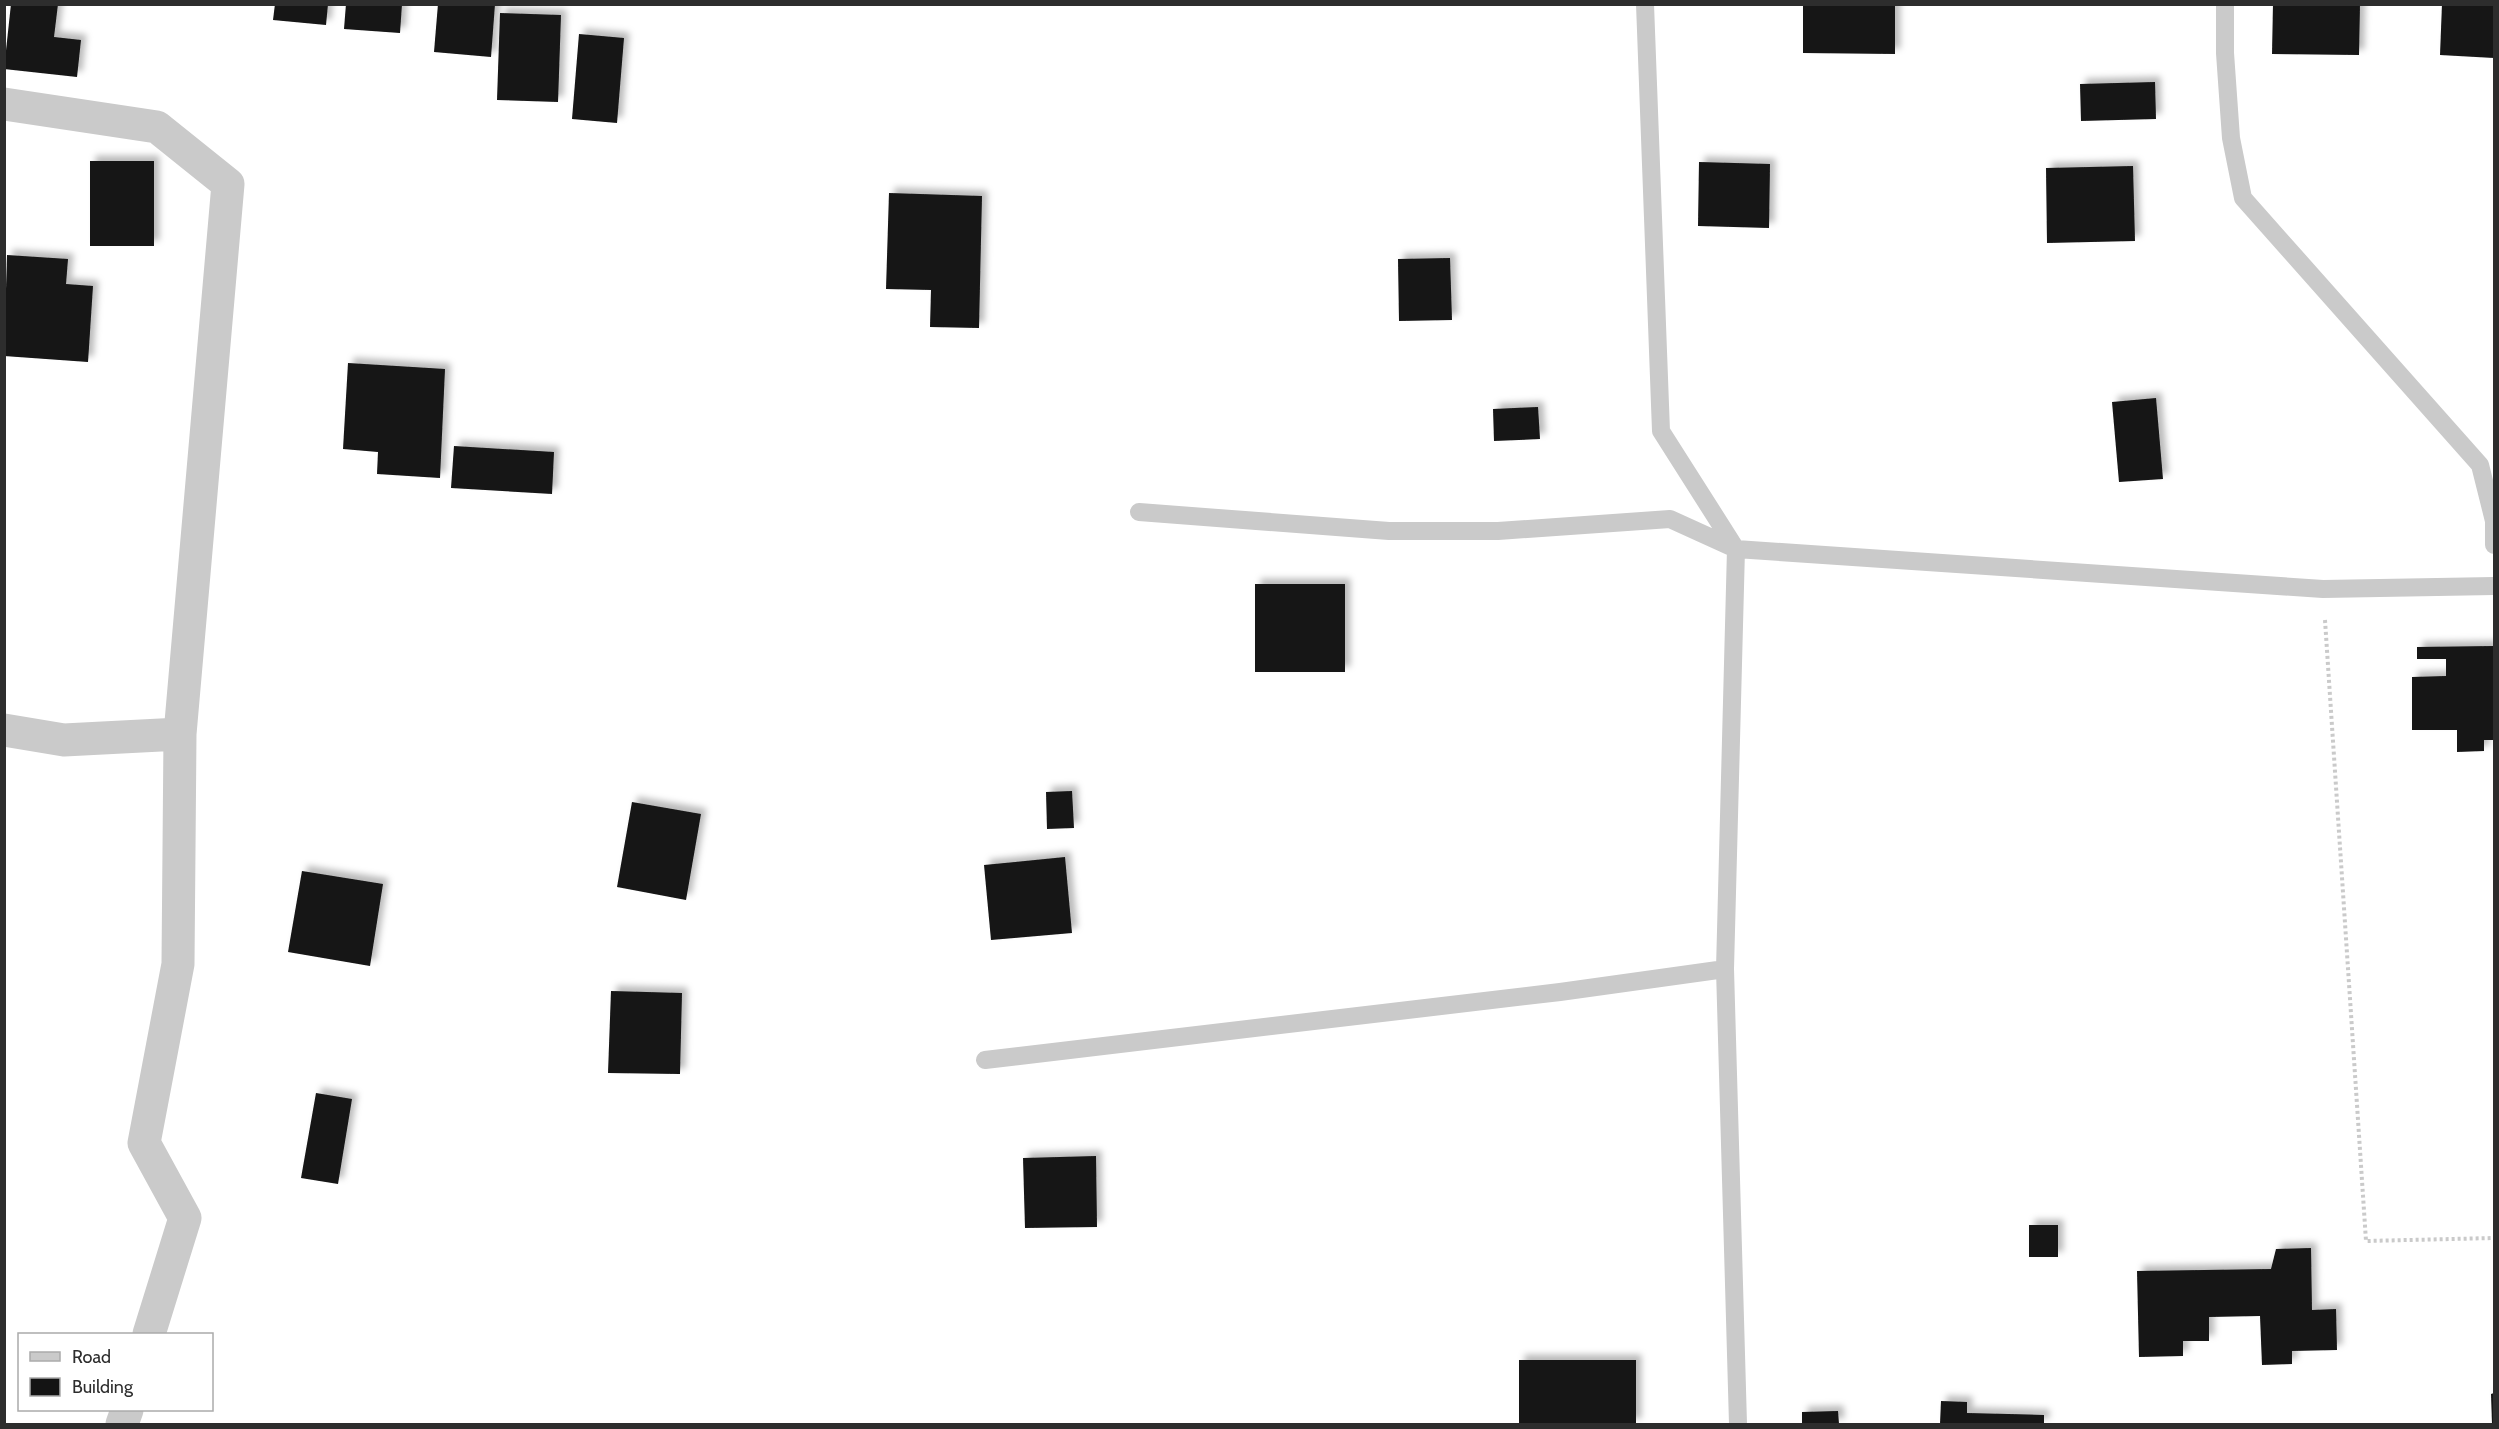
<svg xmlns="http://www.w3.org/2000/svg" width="2499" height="1429" viewBox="0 0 2499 1429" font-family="Cabin,sans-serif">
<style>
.building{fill:#141414;filter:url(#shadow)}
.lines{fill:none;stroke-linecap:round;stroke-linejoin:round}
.path{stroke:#cacaca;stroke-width:4;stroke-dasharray:3 3;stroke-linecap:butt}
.service{stroke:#cacaca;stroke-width:18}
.minor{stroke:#cacaca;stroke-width:33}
</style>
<defs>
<filter id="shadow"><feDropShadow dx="5.5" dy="-5.5" stdDeviation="3" flood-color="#0004"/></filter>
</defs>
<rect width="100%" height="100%" fill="#fff"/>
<path class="building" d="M11,4H58L54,37L81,40L77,77L4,69Z
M275,4H328L326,25L273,20Z
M346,4H402L400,33L344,29Z
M438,4H495L491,57L434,52Z
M1803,4H1895V54L1803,53Z
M2273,4H2360L2359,55L2272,54Z
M2442,4H2494V58L2440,55Z
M500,13L561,15L558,102L497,100Z
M579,34L624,38L617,123L572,119Z
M2155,82L2156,119L2081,121L2080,84Z
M90,161H154V246H90Z
M1699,162L1770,164L1769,228L1698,226Z
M2133,166L2135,241L2047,243L2046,168Z
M889,193L982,196L979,328L930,327L931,290L886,289Z
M7,255L68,259L66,284L93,286L88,362L4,356Z
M1450,258L1452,320L1399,321L1398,259Z
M348,363L445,369L440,478L377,474L378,452L343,449Z
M2156,398L2163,479L2119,482L2112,402Z
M1538,407L1540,439L1494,441L1493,409Z
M454,446L554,452L552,494L451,488Z
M1255,584H1345V672H1255Z
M2494,646V740H2484V751L2457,752V730H2412V677L2446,676V659H2417V647Z
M1072,791L1074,828L1047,829L1046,792Z
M632,802L701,814L686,900L617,887Z
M1065,857L1072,933L991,940L984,865Z
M302,871L383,884L370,966L288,952Z
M611,991L682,993L680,1074L608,1073Z
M316,1093L352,1099L338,1184L301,1178Z
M1096,1156L1097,1227L1025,1228L1023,1158Z
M2029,1225H2058V1257H2029Z
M2311,1248L2312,1310L2336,1309L2337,1350L2292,1351V1364L2262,1365L2260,1316L2209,1317V1341H2183V1356L2139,1357L2137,1271L2271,1269L2276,1249Z
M1519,1360H1636V1424H1519Z
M2494,1393V1424H2492L2491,1394Z
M1941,1401L1967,1402V1413L2044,1415V1424H1940Z
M1838,1411L1839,1424H1802V1412Z"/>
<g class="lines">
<path class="path" d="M2325,620L2366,1241L2494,1238"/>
<path class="service" d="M1645,4L1661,431L1736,549L1725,969L1738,1424
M2225,4V53L2231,138L2243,198L2480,465L2494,521V545
M1139,512L1389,531H1498L1670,519L1736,549L2323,589L2494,586
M985,1060L1560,992L1725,969"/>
<path class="minor" d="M4,104L157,127L228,184L180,734L178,964L144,1143L185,1218L149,1334
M4,730L64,740L180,734
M122,1424L127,1410"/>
</g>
<rect width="2499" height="1429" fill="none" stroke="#2d2d2d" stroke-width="12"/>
<rect x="18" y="1333" width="195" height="78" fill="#ffffff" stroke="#ababab" stroke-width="1.5"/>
<rect x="30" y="1352" width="30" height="9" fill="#cacaca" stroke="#ababab" stroke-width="1.5"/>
<text x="72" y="1363" font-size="18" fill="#2d2d2d">Road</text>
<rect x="30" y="1378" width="30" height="18" fill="#141414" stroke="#ababab" stroke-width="1.5"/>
<text x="72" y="1393" font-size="18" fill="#2d2d2d">Building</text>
</svg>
